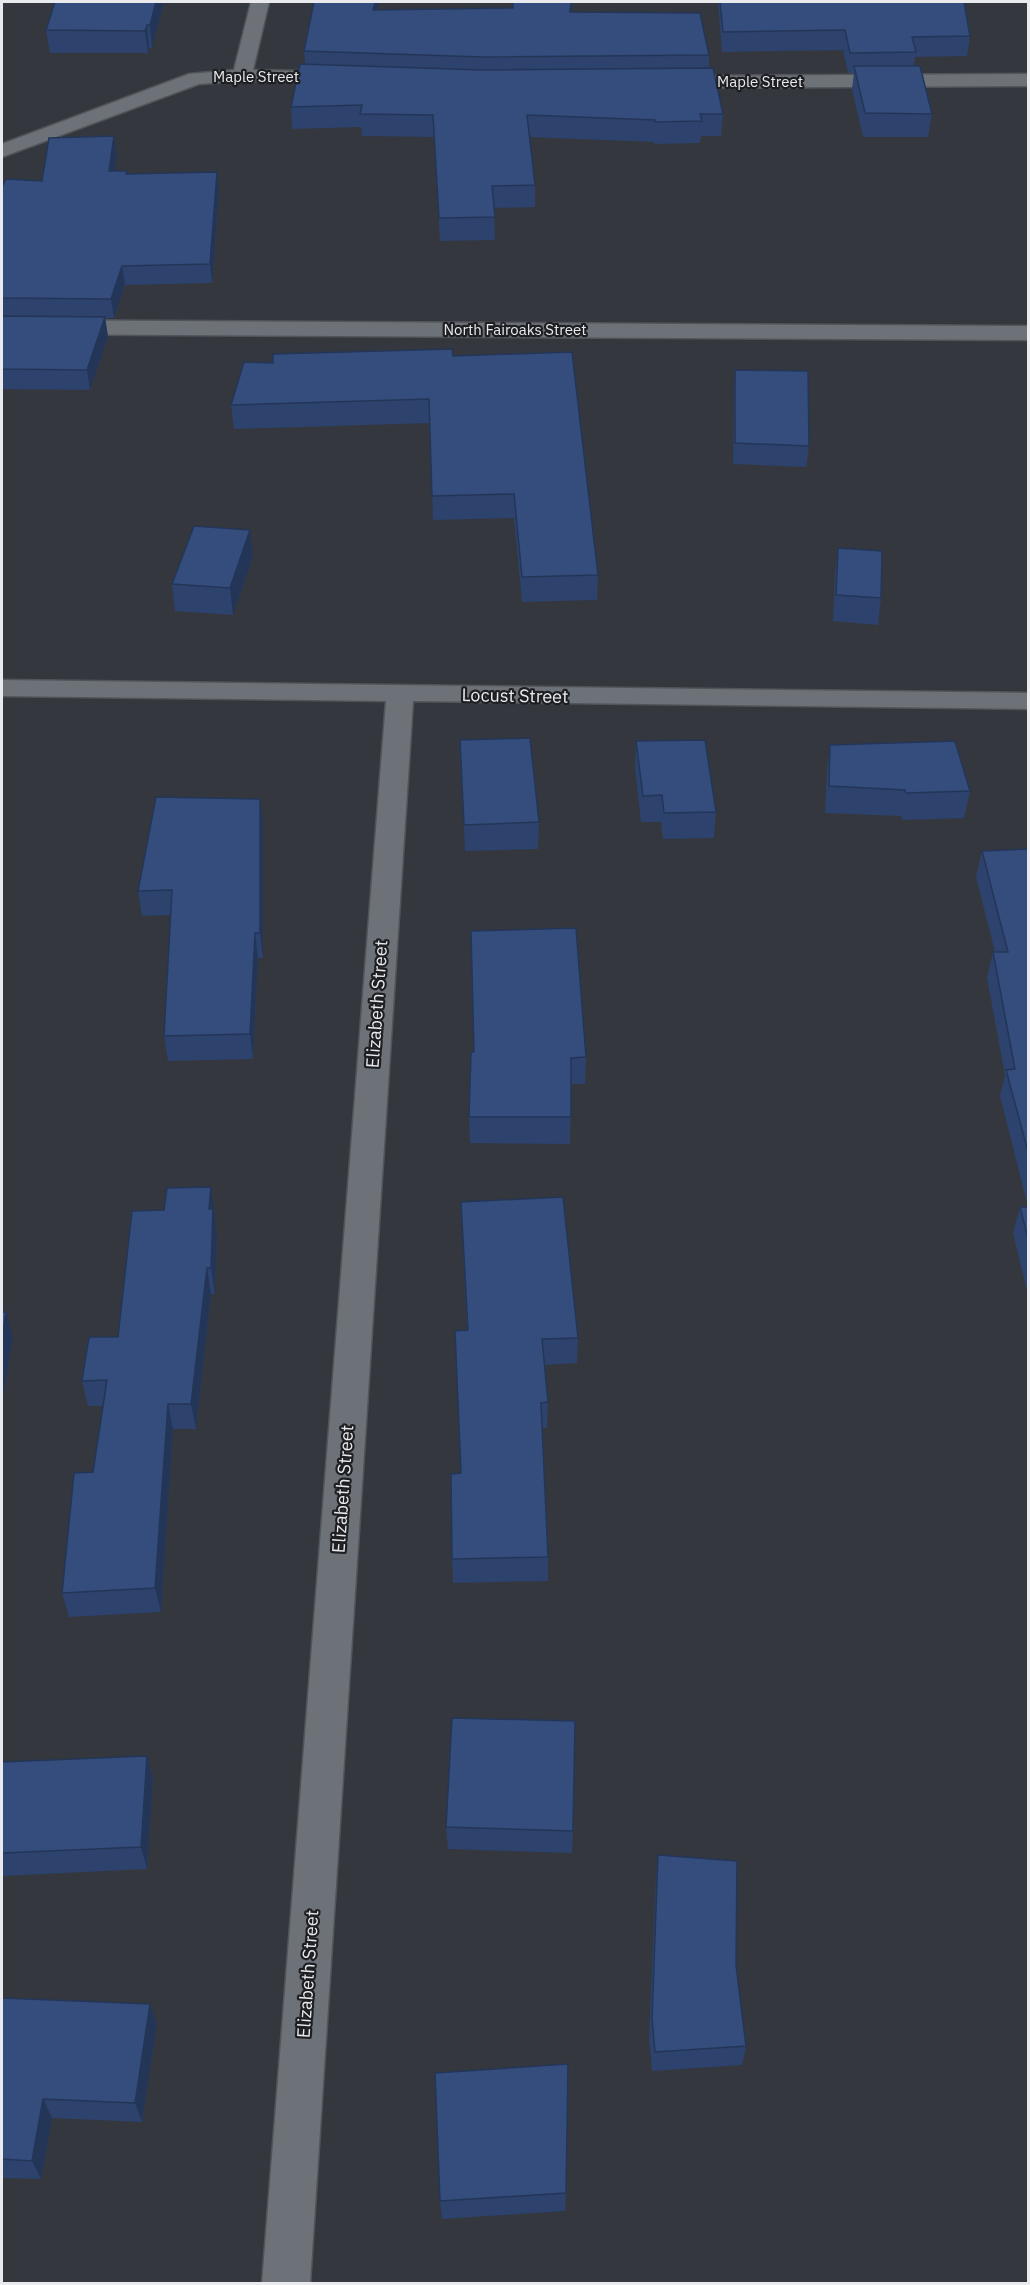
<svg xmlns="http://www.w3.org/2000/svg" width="1030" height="2285" viewBox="0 0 1030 2285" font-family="'IBM Plex Sans',sans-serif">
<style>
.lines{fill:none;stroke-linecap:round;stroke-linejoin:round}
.street-casing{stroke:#515459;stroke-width:3}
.street{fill:#6d7178;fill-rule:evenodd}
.wall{fill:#2d426c}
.shaded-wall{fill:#243658}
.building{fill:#344d7d;stroke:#243658;stroke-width:1.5}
.labels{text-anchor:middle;stroke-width:4.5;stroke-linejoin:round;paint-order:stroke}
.far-street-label{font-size:15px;fill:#e8eaee;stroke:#1e1f22}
.street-label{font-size:18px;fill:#e8eaee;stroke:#1e1f22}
</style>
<rect width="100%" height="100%" fill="#34383e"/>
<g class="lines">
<defs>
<path id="street" d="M251,2H269L253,70L343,72L350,74L353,78L350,82L242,81L199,84L2,157V144L189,74L234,70Z
M1028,74V86L670,88L663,86L660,82L663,78L670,76Z
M2,320L1028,326V340L2,334Z
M2,680L1028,693V709L413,701L310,2284H262L386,701L2,696Z"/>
</defs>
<use href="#street" class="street-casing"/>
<use href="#street" class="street"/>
</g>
<path class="wall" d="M164,2L152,48H149L148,53H50L46,30Z
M314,2H378V10L513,8V2H573L572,12L709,55V68L723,114L721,136H701L700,143L654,144V142L529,137L535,185V207L494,208L495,240L440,241L434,137L362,136L361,127L292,129L291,107L305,64L304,51Z
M718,2H964L970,36L967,56L915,57L914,66L932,114L928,137H863L852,89L854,73H848L843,50L722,52Z
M114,136L117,155L114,171L127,174L219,192L212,283L125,285L114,318H105L108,337L90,390L2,389V187L42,181Z
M453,356L598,575L597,600L522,602L514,518L433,520L430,423L234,429L231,405L273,363Z
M735,370L809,446L806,467L733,464L734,391Z
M838,548L881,598L878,625L833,621L835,574Z
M253,556L233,615L175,611L172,584Z
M460,740L539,822L538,849L465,851Z
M636,741L716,812L714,838L663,839L661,822H641L635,768Z
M830,745L970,791L964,818L902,820L901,816L825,813L827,771Z
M263,824V958H258L253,1059L168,1061L164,1036L171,915L142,916L138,891Z
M1029,849V1295H1028L1013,1233L1020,1207H1028L1000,1096L1005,1075L987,978L993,952H995L976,877L982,851Z
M474,1052L586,1057L585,1084H571L570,1144L470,1143L469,1117Z
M461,1202L578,1338L577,1363L545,1365L548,1402L547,1428H542L548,1557V1581L453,1583L452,1559L461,1473L467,1330Z
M215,1213L214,1219L217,1235L215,1294H211L196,1429H173L161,1612L69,1617L62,1593L93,1472L103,1406H88L82,1381L118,1337Z
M147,1756L153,1779L147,1869L2,1876V1762Z
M446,1827L573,1831L572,1853L448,1849Z
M658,1855L736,1965L746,2046L742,2065L652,2071L649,2038L656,1877Z
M2,1998L150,2004L157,2024L142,2122L52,2118L41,2179L2,2178Z
M566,2193L565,2211L442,2219L440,2201Z"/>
<path class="shaded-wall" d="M156,2H164L152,48L150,25Z
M375,2H378V8L374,27L373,10Z
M571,2H573L569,30L570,12Z
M147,25L149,48L148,53L145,31Z
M114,136L117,155L112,190L109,171Z
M217,172L219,192L212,283L210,264Z
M122,266L125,285L114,318L111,299Z
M105,317L108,337L90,390L87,370Z
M250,530L253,556L233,615L230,588Z
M260,799L263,824V958L260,933Z
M255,933L258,958L253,1059L250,1034Z
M211,1187L217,1235L215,1294L211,1268L209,1209Z
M207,1268L211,1294L196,1429L191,1404Z
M6,1312L13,1337L2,1403V1338Z
M168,1404L173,1429L161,1612L155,1588Z
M147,1756L153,1779L147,1869L141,1847Z
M150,2004L157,2024L142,2122L135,2103Z
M43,2099L52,2118L41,2179L32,2161Z"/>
<path class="building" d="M55,2H156L150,25H147L145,31L46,30Z
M314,2H375L373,10L513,8V2H571L570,12L700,13L709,55L483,57L304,51Z
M720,2H964L970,36L912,37L916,52L850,53L845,30L723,32Z
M300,64L483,70L713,68L723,114H700L702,121L655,122V120L527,115L535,185L492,186L495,217L439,218L433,115L360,114L362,105L291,107Z
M854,66H920L932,114L865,113Z
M114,136L109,171H127L126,174L217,172L210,264L122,266L111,299L2,298V187L6,179L42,181L49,138Z
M2,316L105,317L87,370L2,369Z
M452,349L453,356L572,352L598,575L522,577L514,494L432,496L429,399L231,405L244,362L273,363V354Z
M735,370L808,371L809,446L735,443Z
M194,526L250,530L230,588L172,584Z
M838,548L882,551L881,598L836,595Z
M530,738L539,822L464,825L460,740Z
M705,740L716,812L664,813L662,795L643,796L636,741Z
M955,741L970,791L906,793L905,790L829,786L830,745Z
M156,797L260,799V933H255L250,1034L164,1036L172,890L138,891Z
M1029,849V1155L1006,1070L1015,1069L993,952H1008L982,851Z
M576,928L586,1057L571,1058V1117H469L471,1052H474L471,931Z
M211,1187L209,1209H213L211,1268H207L191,1404H168L155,1588L62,1593L74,1473L93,1472L107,1380L82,1381L89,1337H118L132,1211L164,1210L167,1188Z
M563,1197L578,1338L542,1339L548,1402L541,1403L548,1557L452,1559L451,1474L461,1473L455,1331L468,1330L461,1202Z
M1020,1207H1029V1242Z
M2,1312H6L2,1338Z
M452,1718L575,1721L573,1831L446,1827Z
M147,1756L141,1847L2,1853V1762Z
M658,1855L737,1861L736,1965L746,2046L655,2052L652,2018Z
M2,1998L150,2004L135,2103L43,2099L32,2161L2,2159Z
M568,2064L566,2193L440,2201L435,2073Z"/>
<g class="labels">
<g class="far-street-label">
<text x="256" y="82">Maple Street</text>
<text x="760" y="87">Maple Street</text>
<text x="515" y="335">North Fairoaks Street</text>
</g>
<g class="street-label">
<text transform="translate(515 696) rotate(1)" y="6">Locust Street</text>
<text transform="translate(377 1004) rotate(-86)" y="6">Elizabeth Street</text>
<text transform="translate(343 1489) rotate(-86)" y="6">Elizabeth Street</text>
<text transform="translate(308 1974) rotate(-86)" y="6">Elizabeth Street</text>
</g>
</g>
<rect width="1030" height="2285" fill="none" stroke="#e8eaee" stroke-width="6"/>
</svg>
